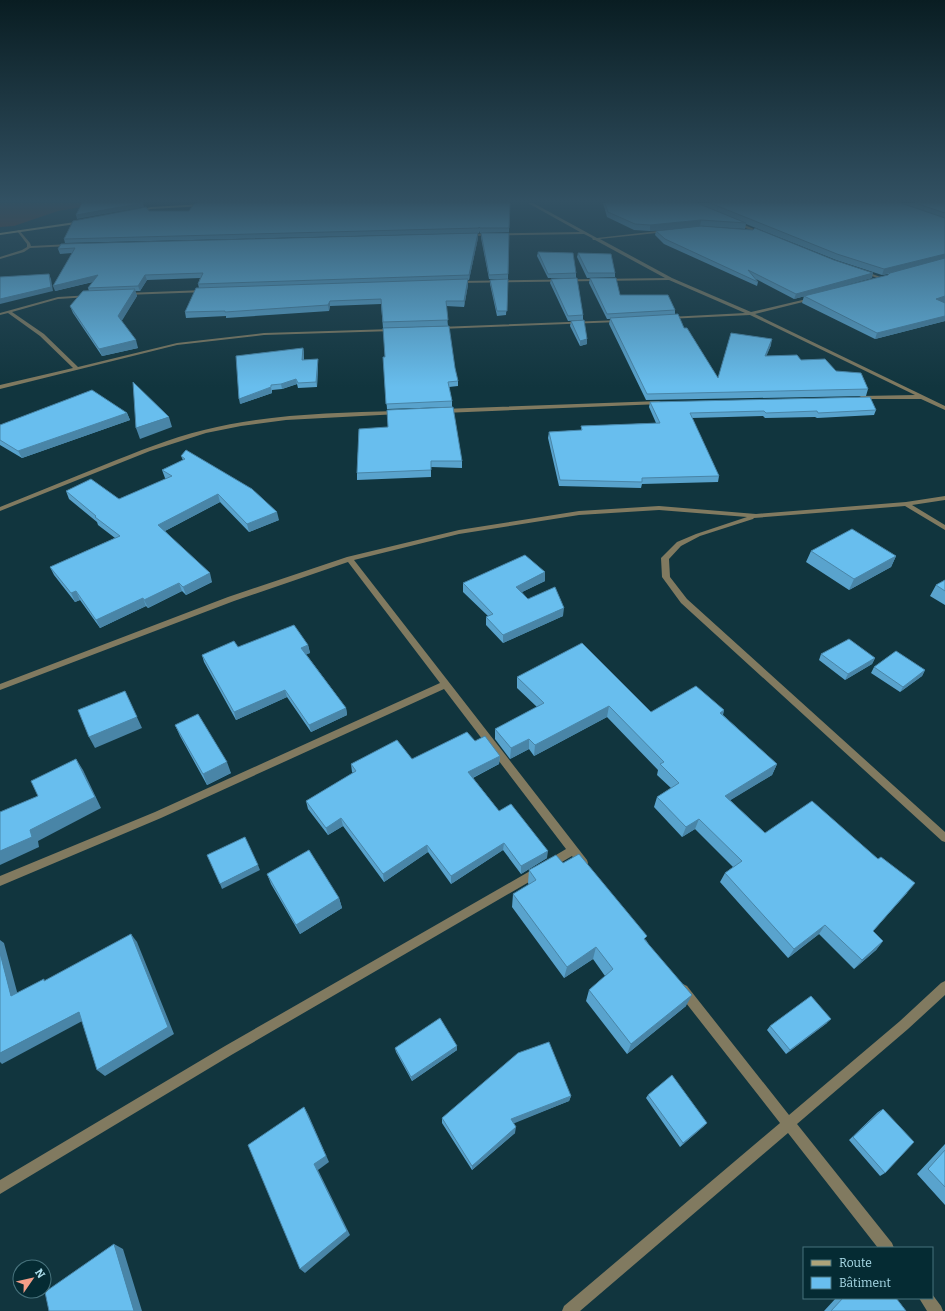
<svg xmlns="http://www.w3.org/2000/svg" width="945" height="1311" viewBox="0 0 945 1311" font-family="Bitter,serif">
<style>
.green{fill:#623023}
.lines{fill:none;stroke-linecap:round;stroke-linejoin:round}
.street{fill:#817a60;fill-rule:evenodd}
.secondary{fill:#aea47a;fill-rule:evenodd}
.wall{fill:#59a3cd}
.shaded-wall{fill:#4985a7}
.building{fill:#68beee;stroke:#4985a7}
</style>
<rect width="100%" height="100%" fill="#11353e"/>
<path class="green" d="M0,203H106L58,211L14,226L0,227Z"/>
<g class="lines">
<path class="street" d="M528,203H533L597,238L667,230L666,232L600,239L672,278L751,312L815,297V299L755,314L945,406V410L921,399H859L858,398L861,396L915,395L750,315L667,319V318L669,317L745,313L669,280L457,283V282L459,281L665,278L595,240H593L592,238L584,234L467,236L465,235L467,234L580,232Z
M735,222H737L764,233L761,234L735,224Z
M19,230L30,243L31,246L71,244L73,245L71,246L30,248L24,252L0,259V257L22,250L27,247V244L17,231Z
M862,271H864L886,279L884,280L862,273Z
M205,290H207V292L125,295L123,294L125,293Z
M91,295V296L89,297L58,299L12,312L44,334L78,367L177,343L264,333L393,329L395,330L393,331L264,335L177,345L0,389V385L73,368L40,336L8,313L0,315V313L58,297Z
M621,320V321L619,322L439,329L437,328L439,327Z
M659,401L661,402V404L443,413L440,411L443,409Z
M397,411L400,413L399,414L286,420L241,426L206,433L150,451L0,511V507C35,493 69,479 104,465C137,452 170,438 204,430C267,414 333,413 397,411Z
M945,496V500L912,505L945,525V530L905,506L754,518L753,519L700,536L681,546L669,559L670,577L687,599L945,832V842L942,841L681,603L662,577L661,558L677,542L696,534L747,517L659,510L579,515L459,534L354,560L587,860L588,863L587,866L583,868L579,866L572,856L550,869L546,867L545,864L546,861L566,849L444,689L161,818L0,886V876L155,812L440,683L348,562L234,601L0,690V684L228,597L347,557L459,530L579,511L659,506L756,514L906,502Z
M537,867L541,869L542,872L541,875L233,1054L0,1194V1180L225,1046Z
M945,981V995L908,1029L797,1124L892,1243L894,1248H878L788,1133L580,1311H562L564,1306L780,1123L679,994L677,990L679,986L683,984L687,986L789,1115L900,1021L941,983Z
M932,1294L941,1306L943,1311H927L919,1298H932Z"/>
<path class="secondary" d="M203,204L204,206L151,209L137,212L135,211L151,207Z
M82,221L83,223L0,235V233Z"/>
</g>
<path class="wall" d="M510,203L509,232L480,233L479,231V233L65,243L64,239L189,211Z
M603,203H945V302H944L945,303V321L875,339L802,303L804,296L888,275L889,274L882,275L836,260L746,224L745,229L700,226L650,231L634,230L607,217Z
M656,231L872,278L794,299L756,279L758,282L757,286L664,244L655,235Z
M481,233H509L508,279H489L481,238Z
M478,238L469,280H468V285L464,307L446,306L448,326L383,328L381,304L330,306L329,311L226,318V316L186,318L185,312L199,288L198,284L200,278L147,280L140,291H135L137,296L121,321L138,348L102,356L73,313L70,306L89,291L88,288L93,282L55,291L72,253L60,254L58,249L61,244Z
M538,252L576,273V278H548L537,256Z
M578,253L615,273V277L587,278L577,257Z
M590,278L620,295L675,310V315L718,378L771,345L766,356L801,360L836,371L868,389L866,396L646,400L609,324L610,319H607L589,283Z
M508,279L506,315L497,316L490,284V280Z
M551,279L583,315V320L568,321L550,283Z
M571,321L587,344L580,346L570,326Z
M303,348L304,353V360L318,364L317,387L298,388L297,384L282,389L272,390V393L240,404Z
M383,357L458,381V386L449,387L452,401V407L387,409Z
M650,402L876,410L874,415L817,418L815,417L765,418L763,416L692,418L719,476L718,482L642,484L641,488L559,486L548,438L549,432L581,430V426L656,423L649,407Z
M127,413L130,420L22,458L0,445V425Z
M359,429L462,461V468L431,467V477L357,480V473Z
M181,456L279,520L249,532L220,502L165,531L212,582L186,595L182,591L148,608L146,606L100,628L80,600L75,602L54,575L50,567L115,538L98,525L97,522L69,499L66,491L119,499L166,479L165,478L162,470L183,460Z
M811,551L896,556L891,567L849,590L806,562Z
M945,580V605L930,596L936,585Z
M545,581L522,592L528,599L563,616L503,643L486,625V617L488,616L463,592V583Z
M308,645L310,653L306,654L346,708L347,715L311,732L287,697L236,720L204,662L202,655L238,647Z
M821,654L875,658L872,664L845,680L819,660Z
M874,667L925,670L922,676L900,692L871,673Z
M517,677L651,712L724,710L723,715L777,764L772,775L730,800L765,833L907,893L873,931L883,941L876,950L854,969L819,934L788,958L720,882L725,873L733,867L695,829L682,837L654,807L657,797L671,788L657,775L658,770L607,717L534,756L529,749L510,759L495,739V729L537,707L517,688Z
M175,725L231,773L207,785L180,736Z
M500,756L499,764L473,778L499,811L547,858L521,874L503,850L451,884L428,852L384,882L343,826L328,835L308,809L306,801L353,773L352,772L351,764L412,759Z
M563,863L646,940L686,1006L627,1054L586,1001L589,990L605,976L593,959L564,978L512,907L513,894L529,885L528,883L529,870Z
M267,874L339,898L342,908L300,934L271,884Z
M827,1023L786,1054L767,1030L770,1026Z
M395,1048L457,1050L412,1081L396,1052Z
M648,1095L704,1126L680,1147L646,1098Z
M571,1096L569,1101L513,1123L515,1133L472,1170L442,1123V1118Z
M883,1109L885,1173L880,1176L849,1140L878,1112Z
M945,1144V1205L917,1174Z
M836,1298H896L906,1311H824Z"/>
<path class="shaded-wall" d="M143,203L144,207L77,219L76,215Z
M701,220L700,226L650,231V225Z
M478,233V238L469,280V275Z
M945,254V259L882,275L884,269Z
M873,273L872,278L794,299L796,294Z
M49,274L51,279L53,291L0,304V299Z
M98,275L100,280L55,291L53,286Z
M145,275L147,280L140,291L138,286Z
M468,279V285L464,307V301Z
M135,289L137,296L120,324L118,316Z
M945,296V302L933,305L936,299Z
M330,301V306L329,311L328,305Z
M945,316V321L875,339L877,333Z
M587,339V344L580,346V341Z
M772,339L771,345L764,362L765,356Z
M136,340L138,348L102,356L99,349Z
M303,348L304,353L303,365L302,360Z
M318,359V364L317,387L316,382Z
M296,379L297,384L282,389L281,384Z
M271,387L272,393L240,404L239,399Z
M127,413L130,420L22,458L18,451Z
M169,417L172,427L140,439L136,428Z
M218,494L220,502L161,533L158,525Z
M277,512L279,520L249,532L247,524Z
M896,556L891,567L849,590L854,579Z
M545,572V581L516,595V587Z
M210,573L212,582L186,595L183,587Z
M179,583L182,591L148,608L144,600Z
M76,591L80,600L75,602L71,593Z
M143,598L146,606L100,628L96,620Z
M564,608L563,616L503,643V635Z
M308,645L310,653L303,656L301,648Z
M875,658L872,664L845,680L848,674Z
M925,670L922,676L900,692L903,687Z
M285,690L287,697L236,720L234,712Z
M125,691L142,728L95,748L89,737Z
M609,706L607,717L534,756L535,745Z
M346,708L347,715L311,732L309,725Z
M724,710L720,721V713Z
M529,739V749L510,759L511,748Z
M500,756L499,764L468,780V772Z
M76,759L83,770L101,808L38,841L39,847L0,865V851L30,830Z
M227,762L231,773L207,785L203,774Z
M777,764L772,775L721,806L725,796Z
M341,818L343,826L328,835L326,828Z
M699,819L695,829L682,837L686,827Z
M504,843L503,850L451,884V876Z
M427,845L428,852L384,882L383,874Z
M548,851L547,858L521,874V866Z
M258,865L260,870L222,889L220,884Z
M915,883L907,893L865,940L873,931Z
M339,898L342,908L300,934L296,925Z
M825,925L819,934L788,958L794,949Z
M131,934L137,942L174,1034L105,1076L97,1070Z
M0,940L4,943L20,1003L11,996L0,953Z
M883,941L876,950L854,969L862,960Z
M596,947L593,959L564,978L567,967Z
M692,995L686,1006L627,1054L631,1044Z
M79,1012L86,1019L2,1064L0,1062V1053Z
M831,1019L827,1023L786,1054L790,1050Z
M457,1046V1050L412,1081L411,1077Z
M571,1096L569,1101L510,1125L511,1119Z
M304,1107L308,1114L329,1162L318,1170L350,1235L305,1273L300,1269L314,1164Z
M707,1123L704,1126L680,1147L683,1143Z
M516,1127L515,1133L472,1170V1166Z
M114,1244L123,1249L142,1311H134Z"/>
<path class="building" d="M82,203H143L76,215Z
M199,203H510L509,228H480L479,227V228L64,239L73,221L146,207L149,211H189L194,204Z
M605,203H697L746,223L701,220L650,225L635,224L608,212Z
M710,203H901L945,218V254L884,269L837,254Z
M915,203H945V213Z
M701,226L753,230L755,228L834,260L873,273L796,294L748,270L758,282L665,239L656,231Z
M478,233L469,275L198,284L203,273L145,275L138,286L88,288L98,275L53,286L75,248L58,249L61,244Z
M481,233H509L508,274L489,275Z
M538,252L573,253L576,273L548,274Z
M578,253L611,254L615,273H588Z
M945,258V296L936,299L945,303V316L877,333L804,296L888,275L890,273Z
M49,274L51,287L0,299V277Z
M577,278L583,315L568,316L551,279Z
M590,278H616L620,295H668L675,310L607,314Z
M468,279L464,301H446L448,320L383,322L381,299L330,301L328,305L225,312V311L185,312L196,288Z
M508,279L507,311H497L490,280Z
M135,289L118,316L136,340L99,349L70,306L83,291Z
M678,314L684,328H687L718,378L731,333L772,339L765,356L797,355L801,360L825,359L836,371L861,373L868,389L647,394L610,318Z
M584,320L587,339L580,341L571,321Z
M449,326L455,368L458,381L448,382L452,401L386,404L383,357H385L383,328Z
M303,348L302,360L318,359L316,382L298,383L296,379L281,384L271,385V387L239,399L236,356Z
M133,382L169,417L136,428Z
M92,390L127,413L18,451L0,440V425Z
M870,397L876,410L818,413L817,411L766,413L764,411L690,413L719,476L642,478V482L560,480L549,432L582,430L581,426L660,423L650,402Z
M453,407L462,461H431V470L357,473L359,429L388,427L387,410Z
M186,450L252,489L277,512L247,524L218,494L158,525L210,573L183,587L179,583L144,600L143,598L96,620L76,591L71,593L50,567L120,536L95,517L96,516L66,491L91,479L119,499L172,476L162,470L185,459L181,456Z
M852,529L896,556L854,579L811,551Z
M525,555L545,572L516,587L528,599L555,587L564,608L503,635L486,617L493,614L463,583Z
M945,580V591L936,585Z
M294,625L308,645L301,648L346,708L309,725L285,690L234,712L202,655L234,641L238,647Z
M849,639L875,658L848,674L821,654Z
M582,643L651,712L696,686L724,710L720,713L777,764L725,796L765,833L812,801L878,859L881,857L915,883L873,931L883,941L862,960L825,925L794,949L725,873L742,861L699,819L686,827L657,797L679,783L660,764L664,762L609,706L535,745L529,739L511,748L495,729L544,703L517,677Z
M896,651L925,670L903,687L874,667Z
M125,691L137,717L89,737L78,710Z
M198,714L227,762L203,774L175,725Z
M467,732L475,741L485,736L500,756L468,772L499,811L511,804L548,851L521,866L504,843L451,876L427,845L383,874L341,818L326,828L306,801L356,771L351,764L397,740L412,759Z
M76,759L95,797L30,830L32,837L0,851V812L38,796L31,781Z
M245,837L258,865L220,884L207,855Z
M309,850L339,898L296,925L267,874Z
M579,854L647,936L644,939L692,995L631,1044L589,990L613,969L596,947L567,967L513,894L536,880L529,870L556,855L563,863Z
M131,934L168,1027L97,1070L79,1012L0,1053V953L11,996L44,979V981Z
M811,996L831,1019L790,1050L770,1026Z
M440,1018L457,1046L411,1077L395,1048Z
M549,1042L571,1096L511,1119L516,1127L472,1166L442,1118L518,1053Z
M672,1075L707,1123L683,1143L648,1095Z
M304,1107L326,1156L314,1164L347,1231L300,1269L248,1145Z
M883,1109L914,1142L885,1173L853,1137Z
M945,1150V1187L928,1169Z
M114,1244L134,1311H49L45,1292Z
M843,1298H896L906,1311H831Z"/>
<linearGradient id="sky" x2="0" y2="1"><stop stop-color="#091d22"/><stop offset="0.52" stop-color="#325163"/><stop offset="1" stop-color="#325163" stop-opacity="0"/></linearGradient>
<rect width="945" height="387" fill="url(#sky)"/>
<rect x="803" y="1247" width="130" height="52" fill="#052b33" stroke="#47727c"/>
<rect x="811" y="1260" width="20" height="6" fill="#aea47a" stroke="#47727c"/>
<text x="839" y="1267" font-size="12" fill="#abdce9">Route</text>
<rect x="811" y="1277" width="20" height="12" fill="#68beee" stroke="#47727c"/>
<text x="839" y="1287" font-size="12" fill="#abdce9">Bâtiment</text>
<g transform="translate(32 1279) rotate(56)"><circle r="19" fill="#052b33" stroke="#47727c"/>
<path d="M0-3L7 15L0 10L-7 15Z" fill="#f49e88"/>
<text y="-6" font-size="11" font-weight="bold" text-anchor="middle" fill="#abdce9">N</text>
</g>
</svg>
